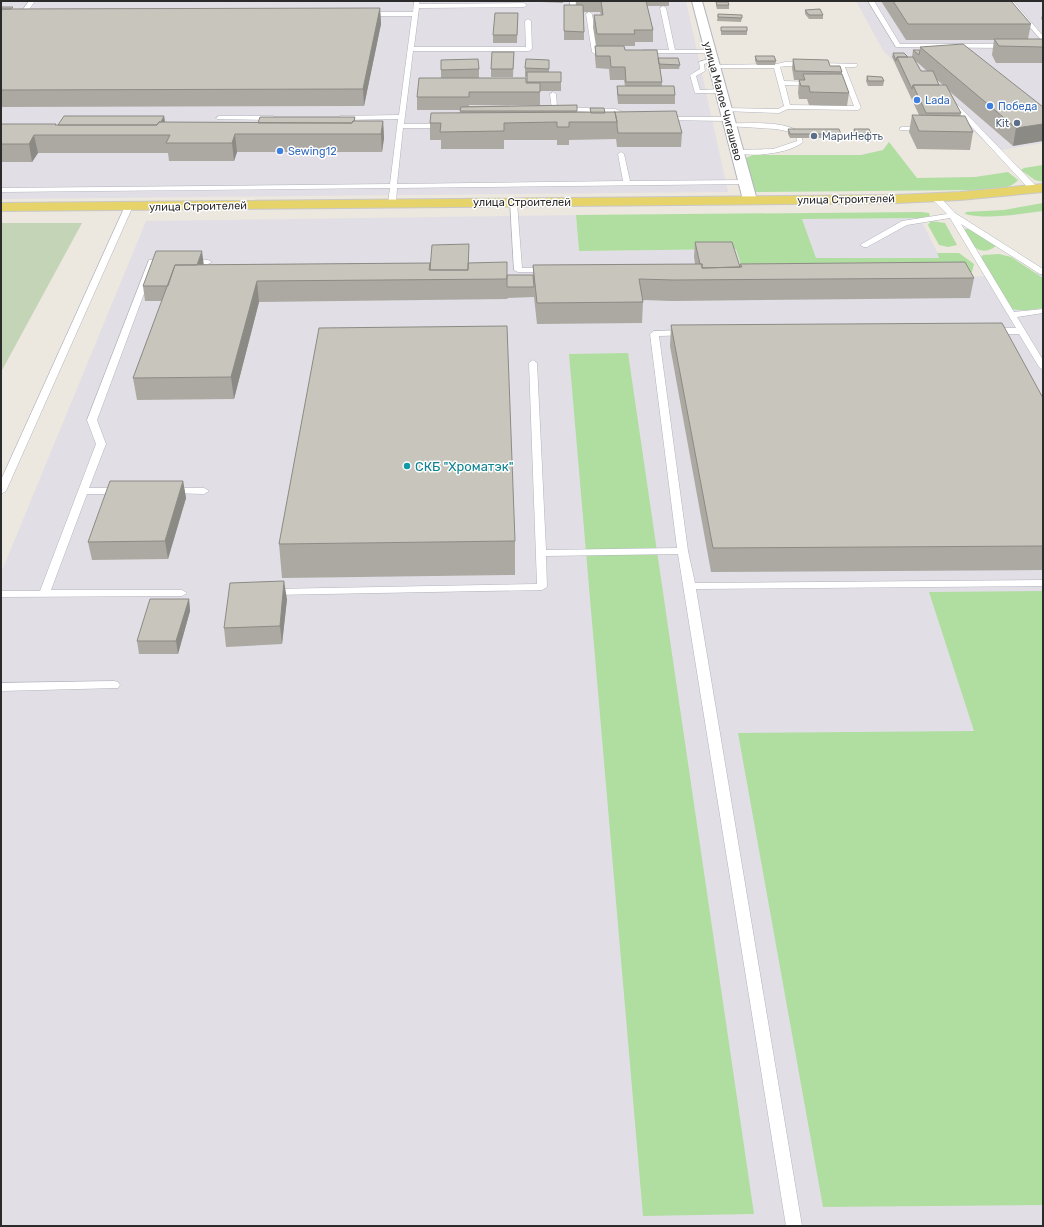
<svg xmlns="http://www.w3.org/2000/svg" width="1044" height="1227" viewBox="0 0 1044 1227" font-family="Rubik,sans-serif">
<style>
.industrial{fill:#e1dfe5}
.green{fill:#afdea0}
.cemetery{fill:#c3d4b7}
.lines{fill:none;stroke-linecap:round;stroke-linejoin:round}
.lane-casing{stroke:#b2b4be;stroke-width:1}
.street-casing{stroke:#b2b4be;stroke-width:2}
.primary-casing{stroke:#c8c8c8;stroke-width:2}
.lane{fill:#fff;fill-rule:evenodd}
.street{fill:#fff;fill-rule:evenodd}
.primary{fill:#e6d46a;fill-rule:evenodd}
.wall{fill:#aca9a3;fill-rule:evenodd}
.shaded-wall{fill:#8c8a84}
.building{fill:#c8c5bd;stroke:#8c8a84}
.shop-dot{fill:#3f7fe0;stroke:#fff;stroke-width:1.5}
.service-dot{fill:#5c6f8a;stroke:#fff;stroke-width:1.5}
.culture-dot{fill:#0f9aa8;stroke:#fff;stroke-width:1.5}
.labels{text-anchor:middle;stroke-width:3;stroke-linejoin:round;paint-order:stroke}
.far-shop-label{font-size:11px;fill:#366cbe;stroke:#fff;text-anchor:start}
.far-street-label{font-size:11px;fill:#2b2b2b;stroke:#fff}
.far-service-label{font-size:11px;fill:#4e5e75;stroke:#fff;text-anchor:end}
.culture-label{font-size:13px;fill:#0d838f;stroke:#fff;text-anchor:start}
</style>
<rect width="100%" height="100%" fill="#ece7df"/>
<path class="industrial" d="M1,1H686L728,192L1,199Z
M856,1H1043V143L995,151L884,52Z
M576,215L579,251L736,249L744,277H970L1043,272V1226H1V573L146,221Z
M920,218L940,258H816L802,219Z"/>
<path class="green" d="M889,142L917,178L975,177L1008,172L1018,180C1009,191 988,189 975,190L754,192L746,158L753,155H861L883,150Z
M1043,165V182L1035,180L1021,170L1024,168Z
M1043,203V211C1017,214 990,220 965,214L966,212L1004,210Z
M921,212L929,213L930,216L920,218L802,219L816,258H939L937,253H959L974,264L972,272H743L736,249L579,251L576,215Z
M931,221L945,223L957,245L948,247L939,245L928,225Z
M965,229H969L996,246C978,259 971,243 964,230Z
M999,254L1011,257L1043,278V308C1031,310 1021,312 1009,308L980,258L983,255Z
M628,353L754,1214L643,1216L569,354Z
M1043,591V1205L823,1207L738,733L974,731L929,592Z"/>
<path class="cemetery" d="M1,223H82L1,372Z"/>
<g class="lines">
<defs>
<path id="lane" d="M29,1H35L24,16H20L19,15Z
M414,1H420L419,4L524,3L527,5L524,7L419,8L414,47H526L525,21L528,19L531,21L532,49L529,51H413L404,124H444L447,126L444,128H403L397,184L623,181L618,154L621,152L624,154L630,181L745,180L749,182L745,184L397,188L396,203L392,205L388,203L390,188L1,192V188L390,184L398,119L340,120L337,118L340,116L399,115L412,16H366L363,14L366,12H413Z
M570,1H576L575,10L570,9Z
M868,1H874L900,44H1008L1011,46L1008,48L896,47Z
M1007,1H1013L1043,36V42Z
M663,6L666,8L675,50H710L713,52L712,53H641L640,52L643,50H669L660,8Z
M589,12L592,14L598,50H610L613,52L612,53L595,54L592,52L586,14Z
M712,58L714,59V61L704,64L705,71L696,76L700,90L721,89L724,91L721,93H695L690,75L700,69L699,62Z
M785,62L857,64L858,65L855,67H845L861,108L858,110L788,109L779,113L723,111L722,110L725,108L778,109L784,106L774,68H714L711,66L712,65L777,64ZM785,66L839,67L854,106L790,105L785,85L814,86L817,84L814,82L784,81L780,67Z
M553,92L556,94L557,107L615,109L633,116L630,118L614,113L552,110L550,94Z
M947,98H951L1037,187V191H1031L947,100Z
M219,116H273L276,118L273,120L217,119L216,118Z
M663,117H728L731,119L728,121L661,120L660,119Z
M730,123C752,124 781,120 800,132L803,142C789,154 752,157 735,153L734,152L737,150L773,149L797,141L796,134L791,132L776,129L728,126L727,125Z
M902,127H925L928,129L925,131L900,130V128Z
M932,195H938L955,213L1043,269V274H1040L961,224L1014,312L1043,309V313L1017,317L1043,360V370L1039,367L1019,334H991L987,331L991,328H1016L950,218L907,225L867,247H864L860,245L902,221L947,214L932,199Z
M510,200H513L517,202L522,268H550V272H518L514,270Z
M126,204H129L133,206L6,491L1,494V480Z
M149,260H167L171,262L167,264H155L97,420L106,444L89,488H120L125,491L120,494H87L51,590H182L187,593L182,596L1,597V591H40L96,444L87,420Z
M185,260H208L212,262L208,264H185Z
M686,330L689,331L690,333L689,335L659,336L688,551L695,583L1043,580V586L696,589L802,1226H786L678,554L546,556L547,587L542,590L272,595L267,592L272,589L537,584L529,363L533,360L537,363L546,550L677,548L650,334L654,331Z
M171,488H204L209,491L204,494L168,493L166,491Z
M114,681L118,682L120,685L118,688L1,691V683Z"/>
<path id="street" d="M692,1H702L757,200L755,203L750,204L745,203L743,200Z"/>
<path id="primary" d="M1043,184V192L960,200L897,203L1,211V203L897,195L960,192Z"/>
</defs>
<use href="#lane" class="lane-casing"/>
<use href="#street" class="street-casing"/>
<use href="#primary" class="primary-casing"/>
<use href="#lane" class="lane"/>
<use href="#street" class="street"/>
<use href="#primary" class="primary"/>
</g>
<path class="wall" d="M541,1H563V3L541,2Z
M576,1H669V6H647L653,30V42H635V46H624L625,50L680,65L679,69H660L662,82V86L675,95V104H618L617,95V86H625L624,80H610L609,69L596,68L595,58V46H596L593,27L594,15H601L600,12H584V40H564V5H576Z
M715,1H734V2H728L729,5V9H717L716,6V2H715Z
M881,1H1011L1031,24L1028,39H1043V63H996L992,55L994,40H906Z
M1,7L13,9L380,8L381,24L364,106L1,107Z
M805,10L823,15V19H809L805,14Z
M518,13L517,43H493V35Z
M718,14L742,18L741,22L717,21Z
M1042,15H1043V20L1041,19Z
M721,27L747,31V35H721Z
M920,47L1043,107L1013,146L948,90L961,113L960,116L973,132L970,150L917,149L909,132L912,115H919L892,57L893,53L908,57H912L913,50H920ZM915,61L918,63L927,71H921ZM936,79L943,85H939Z
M514,52L513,77H491V69Z
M755,56L776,61L775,65H757L755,61Z
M793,59L830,66L842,72V74L849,93L847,106L809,105L807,99H799L798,93L799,80H803H794L792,68Z
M441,60L479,69V78L527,83V77H525V68L549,60V72H561V91H540V105H469V106L577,105V113H590V108L605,113L682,133L681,147H617L616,139L569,140V145H557V140H504V149H441V140H430V123L460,113V110H417V97L441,78Z
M867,76L884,81L883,86H868L866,81Z
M164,116L165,122L258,123L355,117V121H383L384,138L382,152H237L234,161H169L168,153H38L32,162H1V124L56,125Z
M788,129L841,134L840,138H790L788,134Z
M854,129L871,134V138H856L853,134Z
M695,242L740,267V264L974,278L970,298L672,301L643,300V302L642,323L537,324L534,297L508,298L507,299L259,302L234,399L137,400L133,378L162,301H145L143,286L204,265L469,263L507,275H533V265L695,264L694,257Z
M671,325L1043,398V570L711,572L670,346Z
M183,481L186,498L168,559L92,560L88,542Z
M515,541V575L282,578L279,544Z
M189,599L190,611L178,654H139L137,641Z
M287,599L282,644L226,647L224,628Z"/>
<path class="shaded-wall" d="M380,8L381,24L364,106L363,89Z
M164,116L166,130L158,129Z
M383,121L384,138L382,152L381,134Z
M1043,124V141L1013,146L1016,128Z
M235,134L237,152L234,161L232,143Z
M34,135L38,153L32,162L29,144Z
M202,251L204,266L195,270Z
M257,281L259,302L234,399L231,377Z
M183,481L186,498L168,559L165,541Z
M284,581L287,599L282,644L280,626Z
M189,599L190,611L178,654L176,641Z"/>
<path class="building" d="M601,1H646L653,30H634L635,34H597L594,15H603Z
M893,1H1011L1031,24H908Z
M716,2H728L729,5H717Z
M564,5H583L584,32L564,31Z
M1,7H13L11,9H1Z
M380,8L363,89L1,90V9Z
M820,9L823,15H809L805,10Z
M495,13H518L517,35H493Z
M718,14L742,15V18L718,17Z
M721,27H747V31H721Z
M994,39H1043V47L999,46Z
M963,44L1043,107V124L1016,128L920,47Z
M595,46H624L625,50H657L662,82H626L625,67H611L610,56H596Z
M913,50H920L919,55Z
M492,52H514L513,69H491Z
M893,53H904L908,57H897L896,61Z
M755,56H774L776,61H757Z
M897,57H913L921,71H933L939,85H913L912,89Z
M658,58H678L680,65L659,64Z
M478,59L479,69L441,70V60Z
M526,59L549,60V69L525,68Z
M793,59L828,60L830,66H840L842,72L795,71Z
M527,72H561V82H527Z
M803,74H842L849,93L810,92L809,86H801L799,80H805Z
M867,76L882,77L884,81H868Z
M419,78H526V83H540V92H469V97H417Z
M913,85H946L961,113H926Z
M617,86H674L675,95H618Z
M577,105V111H460L461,107Z
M590,108H604L605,113H591Z
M676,111L682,133H618L617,126V122L615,112H614Z
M615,112L617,122H569V127H557V122L504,123V131L440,132L441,123H430L431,113Z
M912,115L965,116L973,132L919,131Z
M64,116H164L161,122H159L157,125H58Z
M260,117H355L354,121H353L352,123H258Z
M353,121H383L381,134H235L232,143H166L170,135H34L29,144H1V124H56L55,125H157L159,122L352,123Z
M788,129H839L841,134H790Z
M854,129H869L871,134H857Z
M695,242H732L740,267L702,268V264H700Z
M469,244L468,270H430L432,245Z
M156,251H202L197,265H175L168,286H143Z
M507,262V279L257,281L231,377L133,378L175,265L430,263L429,270H468V263Z
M965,262L974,278L673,280L639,279L643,302L537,303L533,265L702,264V268L742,267L740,264Z
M507,275H533L534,287H507Z
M1002,323L1043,398V546L713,548L671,325Z
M507,326L515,541L279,544L319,328Z
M110,481H183L165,541L88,542Z
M284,581L280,626L224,628L230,583Z
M150,599H189L176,641H137Z"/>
<g class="shop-dot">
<circle cx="917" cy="100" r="4"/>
<circle cx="990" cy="106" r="4"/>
<circle cx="280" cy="151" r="4"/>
</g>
<g class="service-dot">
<circle cx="1017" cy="123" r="4"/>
<circle cx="814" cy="136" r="4"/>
</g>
<circle class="culture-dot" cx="407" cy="466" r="4"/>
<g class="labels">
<g class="far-shop-label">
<text x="925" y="104">Lada</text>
<text x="998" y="110">Победа</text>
<text x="288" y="155">Sewing12</text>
</g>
<g class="far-street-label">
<text transform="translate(723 101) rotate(75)" y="4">улица Малое Чигашево</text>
<text transform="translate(846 199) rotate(-1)" y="4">улица Строителей</text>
<text x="522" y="206">улица Строителей</text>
<text transform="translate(198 206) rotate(-1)" y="4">улица Строителей</text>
</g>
<g class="far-service-label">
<text x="1009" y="127">Kit</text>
<text x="822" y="140" text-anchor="start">МариНефть</text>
</g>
<g class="culture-label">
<text x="415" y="471">СКБ "Хроматэк"</text>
</g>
</g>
<rect width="1044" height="1227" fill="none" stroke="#2b2b2b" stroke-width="4"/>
</svg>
